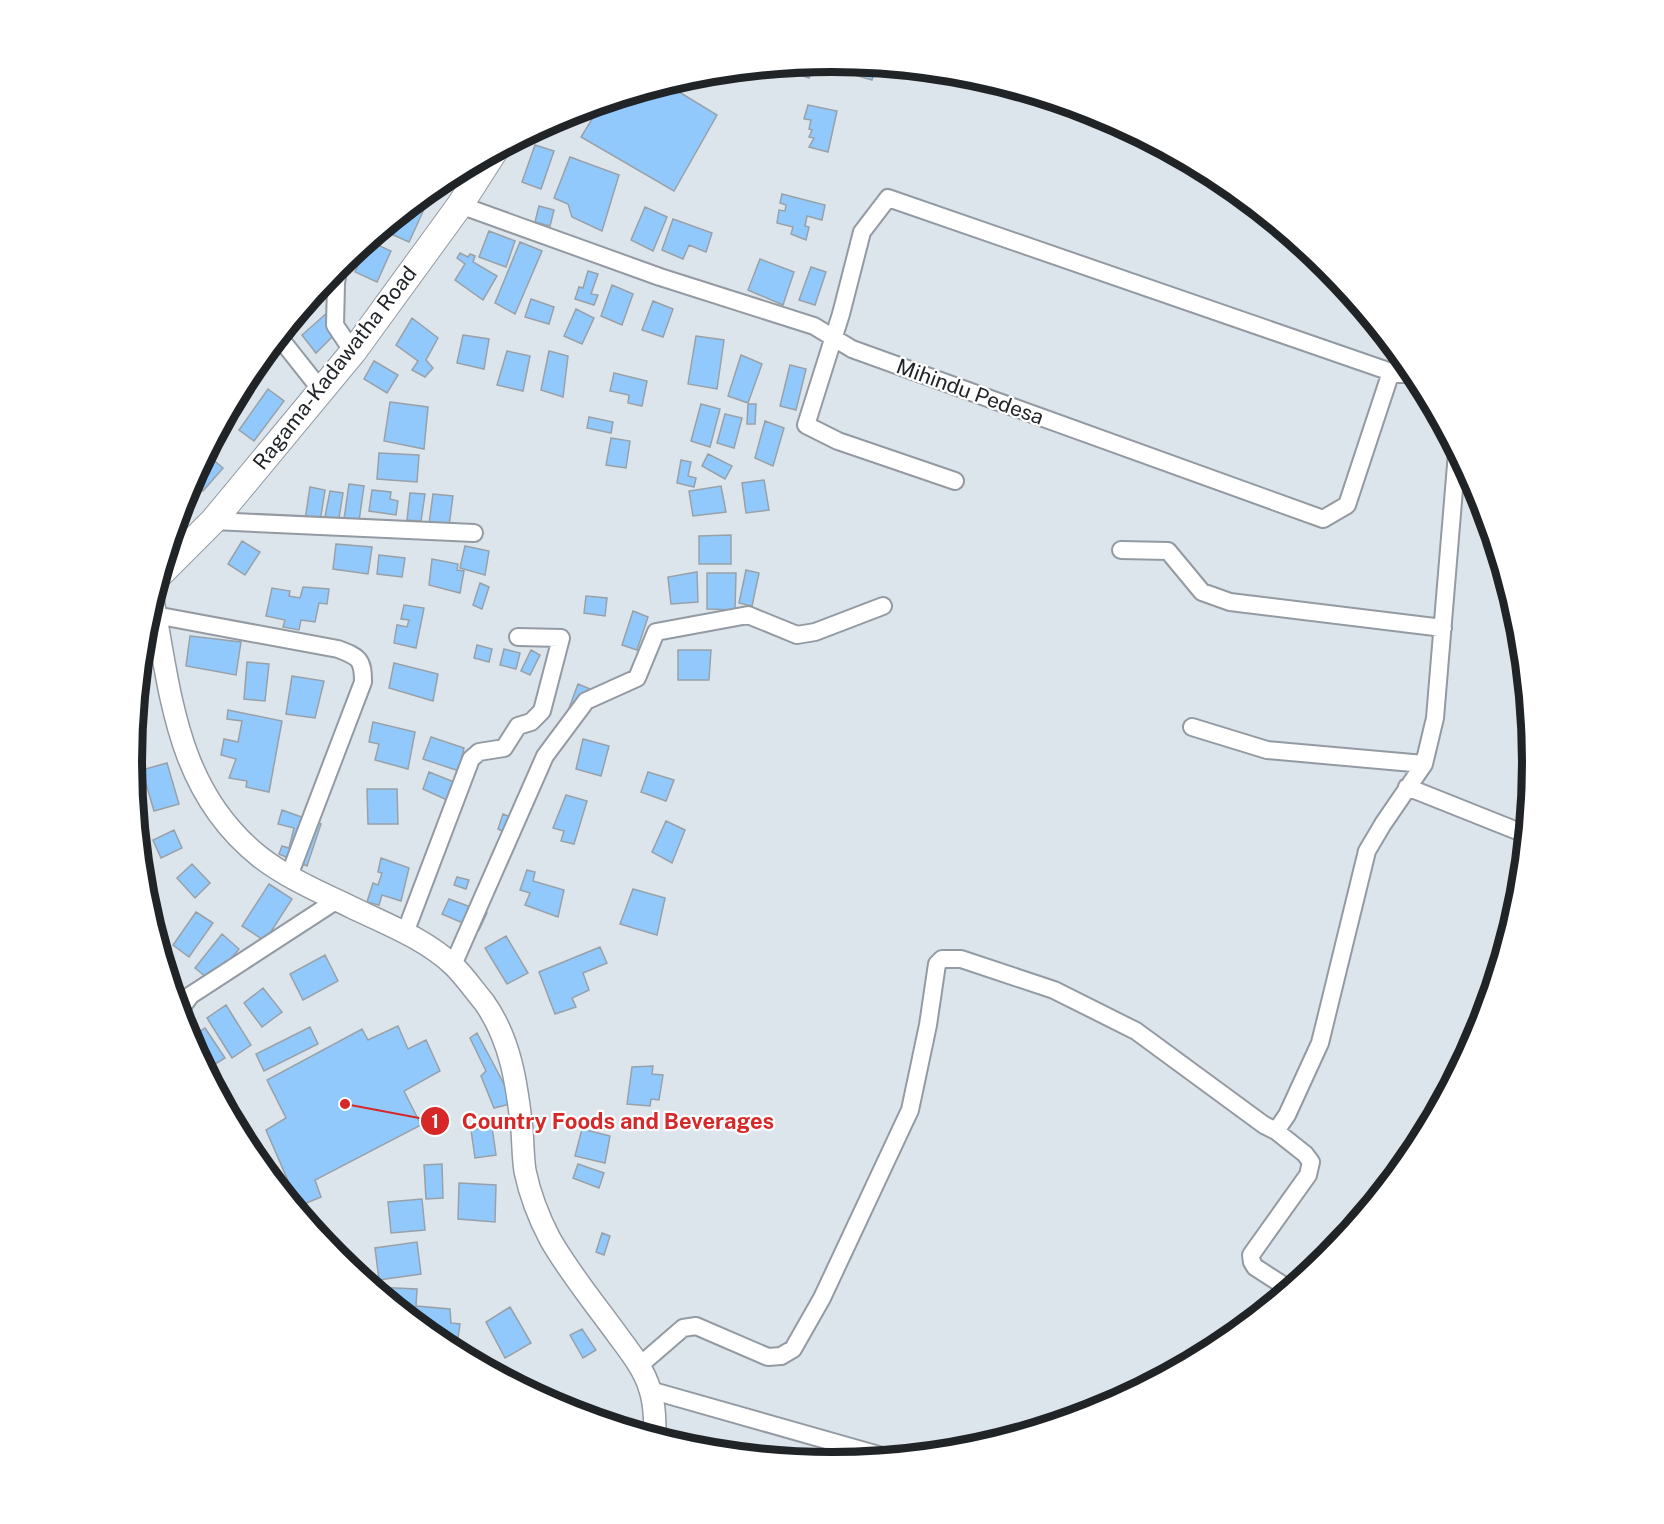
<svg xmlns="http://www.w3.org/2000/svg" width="1664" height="1524" viewBox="0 0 1664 1524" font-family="'Public Sans',sans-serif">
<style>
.building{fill:#91c9fd;stroke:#99a1a8;stroke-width:1.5}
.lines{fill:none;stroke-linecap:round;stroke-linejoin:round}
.minor-casing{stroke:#939aa2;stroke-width:20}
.tertiary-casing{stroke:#939aa2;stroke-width:24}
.primary-casing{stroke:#939aa2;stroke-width:28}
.minor{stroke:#fff;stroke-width:16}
.tertiary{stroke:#fff;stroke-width:21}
.primary{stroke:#fff;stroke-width:26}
.labels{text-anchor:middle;stroke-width:4.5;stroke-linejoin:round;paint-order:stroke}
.street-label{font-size:21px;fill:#212427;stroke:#fff}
.rim{fill:none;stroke:#212427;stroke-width:8}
.leader{fill:none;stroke:#d62828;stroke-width:2}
.callout-dot{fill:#d62828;stroke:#fff;stroke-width:2}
.mark-label{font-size:18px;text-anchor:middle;font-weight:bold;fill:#fff}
.callout-label{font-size:22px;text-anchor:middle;font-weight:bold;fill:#d62828;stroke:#fff;stroke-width:4.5;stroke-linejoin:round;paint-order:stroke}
</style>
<rect width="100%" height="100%" fill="#dce4ec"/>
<path class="building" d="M814,63L809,78L786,70L787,66Z
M846,63L876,66L872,80L844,72Z
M666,84L717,115L674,191L581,137L602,103Z
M808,105L837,111L828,152L809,147L814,138L809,137L812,130L809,129L811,120L804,119Z
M535,145L554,151L541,189L522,182Z
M570,157L619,175L602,231L572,217L568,204L554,198Z
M782,194L825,205L822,220L807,216L805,226L809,227L806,240L791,234L793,227L777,223L779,210L785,211L786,205L780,203Z
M417,201L426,205L409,242L382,230Z
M539,206L554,210L550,226L535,222Z
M645,207L667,217L653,251L631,240Z
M673,219L712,233L706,252L689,245L683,259L662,250Z
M489,231L515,241L506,267L479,257Z
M369,241L391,251L377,282L355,272Z
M520,242L542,251L515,314L495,303Z
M460,253L468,257L470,254L475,256L473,262L497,276L483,300L455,280L465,264L457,258Z
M760,259L794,272L783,305L748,290Z
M811,267L826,272L815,305L799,300Z
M588,271L598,274L591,294L598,295L594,305L575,299L579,287L583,288Z
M612,285L633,294L622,325L601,316Z
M531,299L554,307L549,324L525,317Z
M653,301L673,309L663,337L642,330Z
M576,309L594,318L582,344L564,336Z
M328,312L342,327L316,353L302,335Z
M412,318L438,338L426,360L433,368L425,377L412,370L418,361L396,345Z
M463,335L489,339L484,369L457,363Z
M696,336L724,340L717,389L688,384Z
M268,350L271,353L259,372L253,369Z
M507,351L530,356L523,391L497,385Z
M549,351L568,356L563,397L541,390Z
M741,355L762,364L748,403L728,396Z
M374,361L398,375L387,393L364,379Z
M790,365L806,369L796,410L780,406Z
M614,373L647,381L642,406L628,403L629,395L610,391Z
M244,384L248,395L234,402Z
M268,389L284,401L254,441L239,430Z
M390,402L428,407L424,449L384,441Z
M701,404L720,409L710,447L691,441Z
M748,404H756L755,424H747Z
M725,414L742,418L734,448L717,443Z
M589,417L613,422L611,433L587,428Z
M765,421L784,428L773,466L755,458Z
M611,438L630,441L626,468L606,465Z
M379,453L419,455L417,482L377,479Z
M708,454L732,466L725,479L702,466Z
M211,458L223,468L203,491L192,481Z
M681,460L691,462L688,476L696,478L694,487L677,483Z
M764,480L769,510L746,513L742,483Z
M349,484L364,486L359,521L344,519Z
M721,486L726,512L693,516L689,491Z
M310,487L325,490L320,522L305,520Z
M372,490L391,492L390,499L398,501L396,515L369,511Z
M330,491L343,493L338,524L324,522Z
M410,493L425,494L421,521L407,520Z
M433,494L453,496L449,526L429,524Z
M731,535V564H699V536Z
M242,541L260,552L245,575L228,564Z
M336,544L372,547L368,574L333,569Z
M465,546L489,551L485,575L460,568Z
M379,555L405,558L402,577L377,574Z
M432,559L458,564L457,570L464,571L460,593L429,585Z
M746,570L759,573L752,606L739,603Z
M697,572L698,602L671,604L668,577Z
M707,573H736L735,610L707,609Z
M480,583L489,587L482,609L473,605Z
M303,587L329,589L327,604L319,603L315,622L301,620L299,630L283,627L285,620L266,616L272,588L290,591L289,596L300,598Z
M586,596L607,598L605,616L584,613Z
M404,605L424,608L416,648L394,643L397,625L407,627L409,620L401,619Z
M633,611L648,617L637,650L622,645Z
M145,627L153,643L143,649Z
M190,636L241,642L236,675L186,666Z
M477,645L492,649L489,662L474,658Z
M504,649L520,653L516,669L500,665Z
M531,650L540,655L530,675L521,671Z
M678,650H711L709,680H678Z
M247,662L269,664L265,701L244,699Z
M394,663L438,674L433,701L389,688Z
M292,676L324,681L315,718L286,714Z
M142,677L146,691L138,693L140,678Z
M578,684L590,689L580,716L568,711Z
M228,710L282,721L269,792L246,787L247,781L229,778L236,759L221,755L224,739L238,742L242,721L227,719Z
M373,722L415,732L408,769L375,760L379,744L369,742Z
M431,737L464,748L459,771L423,759Z
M583,739L609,746L601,776L576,769Z
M167,763L179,804L154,811L142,770Z
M429,772L454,782L447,800L423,789Z
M648,772L674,780L666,801L641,792Z
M367,789H397L398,824H368Z
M566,795L587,801L574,844L561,841L564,831L553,828Z
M282,810L321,824L307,866L279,854L282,846L289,848L294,828L278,824Z
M503,814L515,819L508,834L498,829Z
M666,821L685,830L672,863L652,852Z
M174,830L182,848L161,858L153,840Z
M381,858L409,868L401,901L382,895L379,905L367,902L373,883L378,885L382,873L378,872Z
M192,864L210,883L195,898L177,878Z
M527,870L535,872L533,881L564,890L558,917L525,905L530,893L520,890Z
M457,877L469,880L466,889L454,885Z
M269,884L292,899L265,941L242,926Z
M633,889L665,898L657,935L620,924Z
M449,899L487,913L479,930L442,914Z
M196,912L213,923L189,957L173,945Z
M222,934L239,949L212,982L195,968Z
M506,936L528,973L507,984L485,948Z
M600,947L607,963L583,973L589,990L572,998L576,1007L555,1014L539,972Z
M325,955L338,981L303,1000L290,974Z
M263,988L282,1012L262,1027L244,1003Z
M226,1005L251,1045L232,1058L207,1018Z
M398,1026L408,1049L426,1040L440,1071L404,1091L421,1125L315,1180L321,1197L299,1206L266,1130L286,1118L267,1080L362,1029L368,1040Z
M310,1027L318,1044L264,1071L256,1054Z
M205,1028L225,1058L209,1068L190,1038Z
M477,1033L514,1103L494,1108L481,1076L486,1071L470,1038Z
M653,1066L652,1074L663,1075L659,1100L651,1099L650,1106L627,1104L632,1067Z
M232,1099L240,1113L232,1117L224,1104Z
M492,1127L496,1155L475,1158L471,1130Z
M582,1129L610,1136L605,1163L575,1156Z
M442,1164L443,1198L426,1199L424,1165Z
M578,1164L604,1173L599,1188L573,1178Z
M459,1183L496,1185L495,1222L458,1219Z
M422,1199L425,1230L391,1233L388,1202Z
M602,1233L610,1236L604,1255L596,1252Z
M417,1242L421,1274L379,1280L375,1248Z
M373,1287L417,1289L416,1306L450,1309L451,1323L460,1324L456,1352L443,1344L444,1329L422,1328Z
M510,1307L531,1343L505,1358L486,1322Z
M582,1329L596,1350L583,1358L570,1335Z"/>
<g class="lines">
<defs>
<path id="minor" d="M460,205L660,277L814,326L852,349L1323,519L1347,505L1391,372
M339,265L336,283L335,325L353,352
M279,337L321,390
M955,481L838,441L806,425L841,314L862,232L888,198L1391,372L1416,376
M213,521L474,533
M1121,550L1168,551L1202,592L1230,602L1443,628
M155,615L338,649C359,657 363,659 363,682L289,876
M1192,727L1267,750L1424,764
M1407,787L1525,834
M405,933L471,759L479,752L504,748L518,726L531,722L542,711L561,638L518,637
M453,965L545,756L586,701L637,678L656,632L748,615L797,635L815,632L883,606
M179,1011L191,995L337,900
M1276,1131L1305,1154L1311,1162L1308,1175L1251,1255L1252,1262L1255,1267L1289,1289
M639,1366L683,1328L696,1326L768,1357L781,1356L793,1349L822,1298L910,1110L928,1025L937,964L942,959H961L1054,990L1136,1031L1264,1125L1276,1131L1287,1115L1320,1043L1367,851L1383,824L1424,764L1435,718L1457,453
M650,1390L886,1457"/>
<path id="tertiary" d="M153,600C171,696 177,791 260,857C287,878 320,892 351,907C386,924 426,939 454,966C465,977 474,990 484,1002C511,1040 517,1085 522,1130C523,1144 523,1158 525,1171C530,1195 539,1218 550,1239C570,1274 596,1305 619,1337C631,1353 645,1371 650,1390C655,1405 655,1422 655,1437"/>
<path id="primary" d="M161,573L213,521L353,352L460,205L494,152"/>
</defs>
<use href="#minor" class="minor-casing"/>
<use href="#tertiary" class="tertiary-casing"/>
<use href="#primary" class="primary-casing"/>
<use href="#minor" class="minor"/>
<use href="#tertiary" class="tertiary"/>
<use href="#primary" class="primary"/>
</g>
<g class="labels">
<g class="street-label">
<text transform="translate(335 368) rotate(-52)" y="7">Ragama-Kadawatha Road</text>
<text transform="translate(970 392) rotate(20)" y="7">Mihindu Pedesa</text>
</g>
</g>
<path d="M0 0H1664V1524H0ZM142 762a690 690 0 1 1 1380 0a690 690 0 1 1-1380 0Z" fill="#fff" fill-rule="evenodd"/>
<path class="rim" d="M142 762a690 690 0 1 1 1380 0a690 690 0 1 1-1380 0Z"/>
<path class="leader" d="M345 1104L435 1121"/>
<g class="callout-dot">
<circle cx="345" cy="1104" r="6"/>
<circle cx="435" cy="1121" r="15"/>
</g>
<g class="mark-label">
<text x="435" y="1128">1</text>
</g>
<g class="callout-label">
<text x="618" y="1129">Country Foods and Beverages</text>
</g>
</svg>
